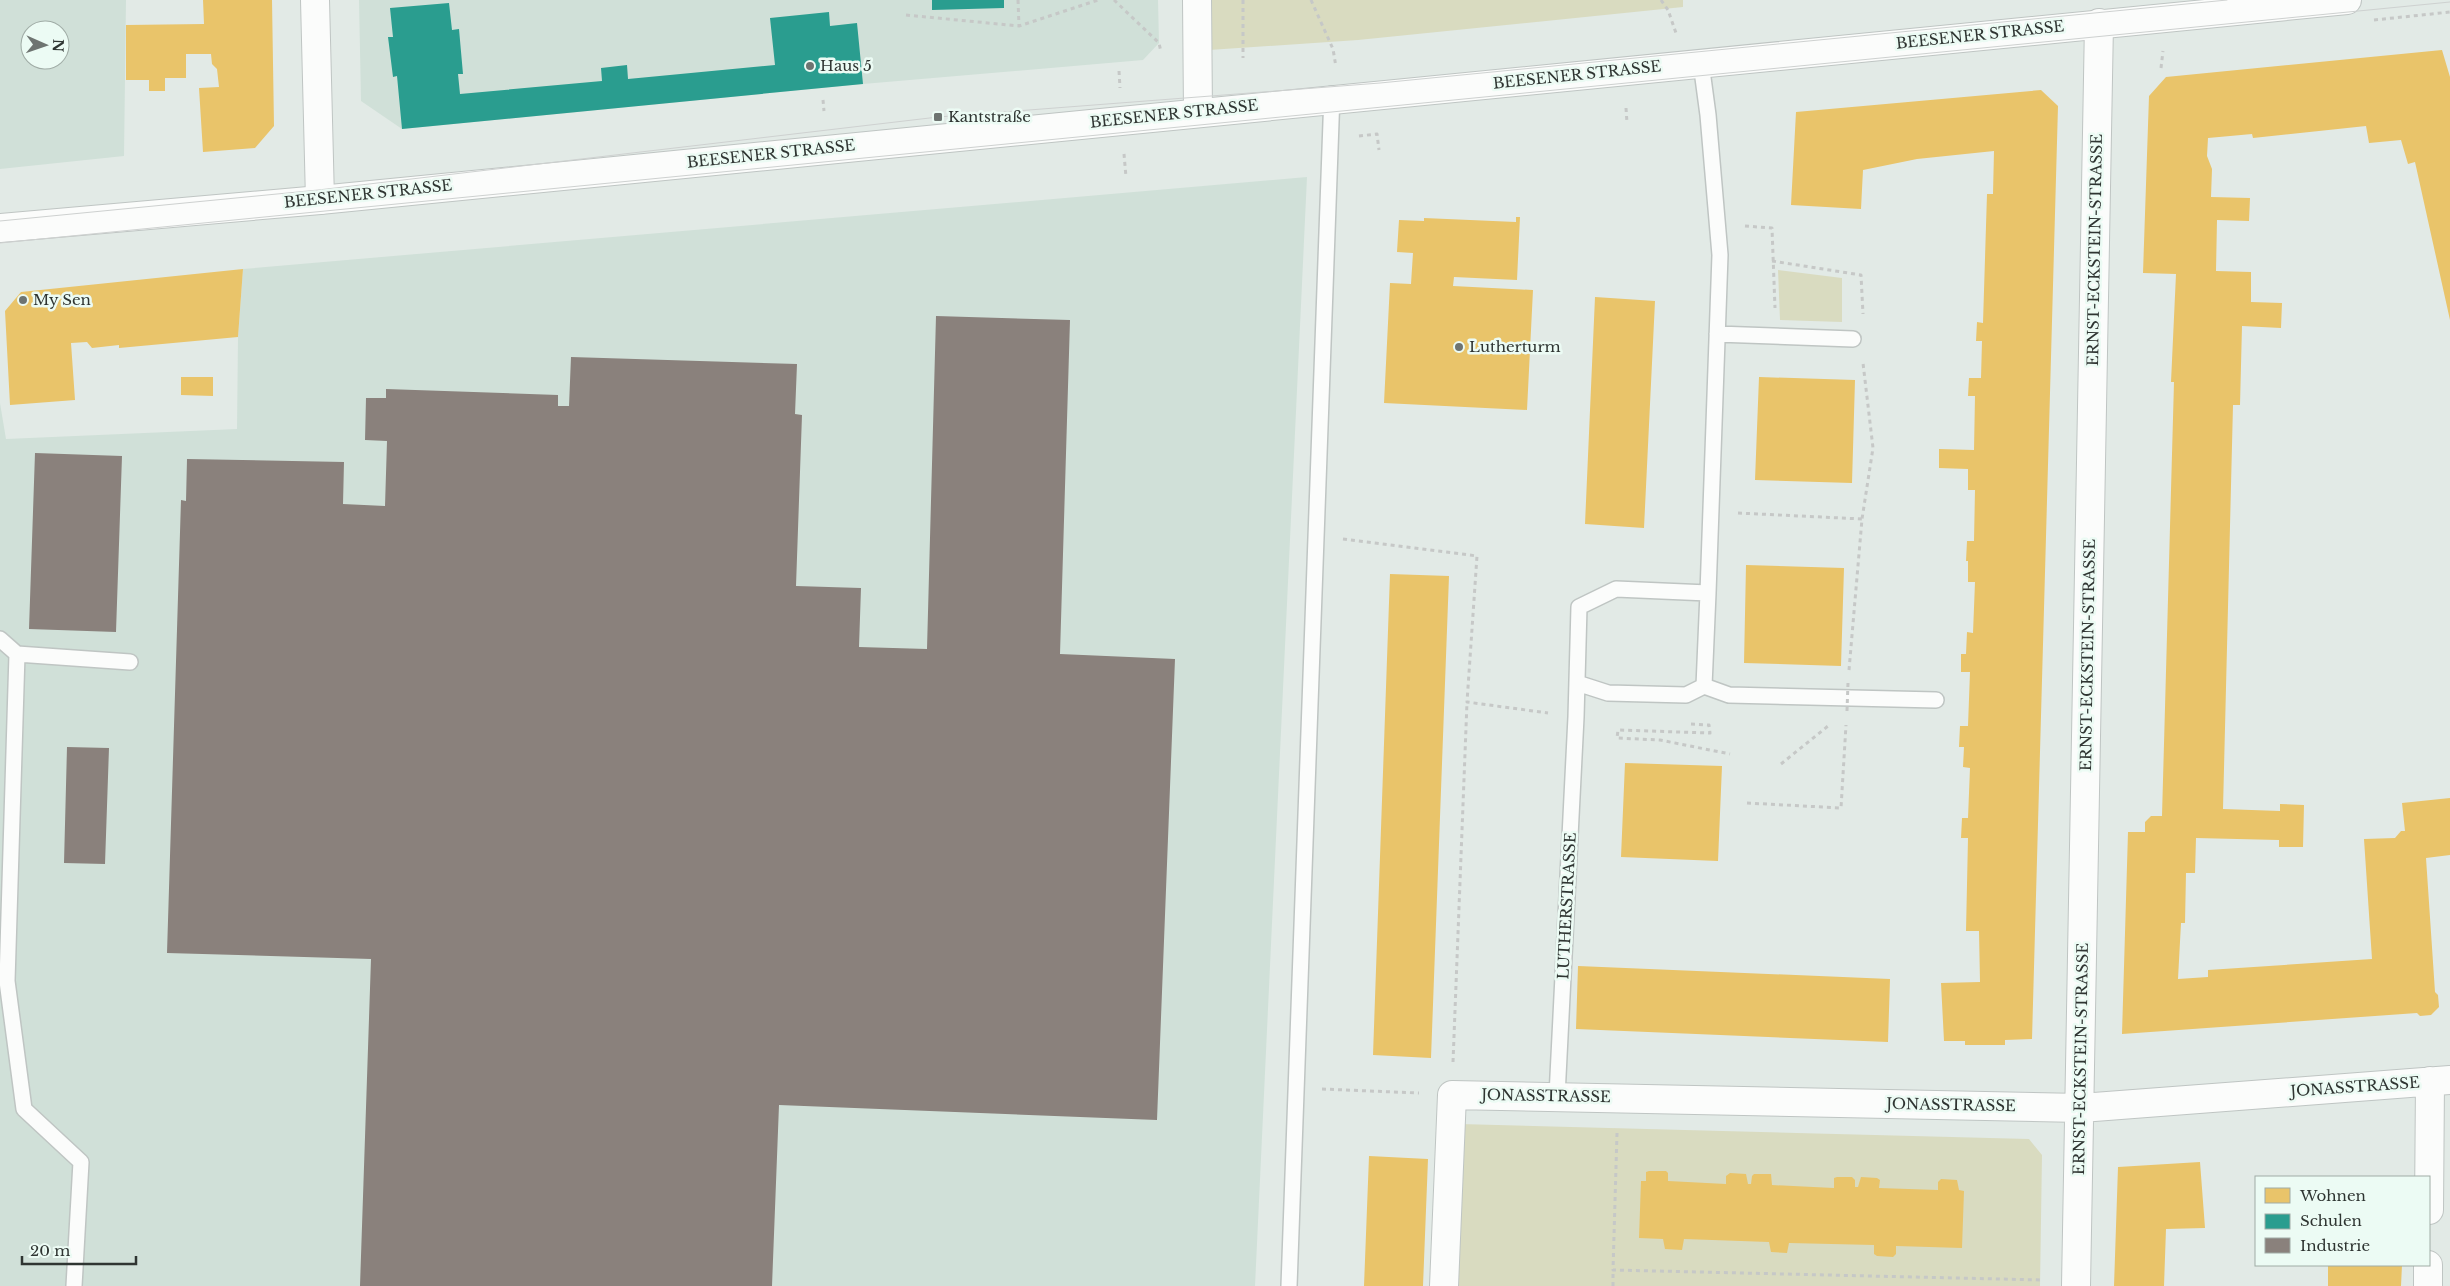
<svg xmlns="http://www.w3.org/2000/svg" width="2450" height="1286" viewBox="0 0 2450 1286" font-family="'Libre Baskerville',serif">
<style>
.built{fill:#d0e0d8;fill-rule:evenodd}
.green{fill:#d9dbc0}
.homes{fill:#e9c46a}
.schools{fill:#2a9d8f}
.industry{fill:#8a817c}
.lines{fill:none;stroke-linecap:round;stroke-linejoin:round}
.lane-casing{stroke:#bfc5c3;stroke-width:18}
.street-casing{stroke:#bfc5c3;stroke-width:30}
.secondary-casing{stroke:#bfc5c3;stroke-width:30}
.path{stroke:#c6c8c7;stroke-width:3;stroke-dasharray:4 4;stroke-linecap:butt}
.lane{stroke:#fbfcfb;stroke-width:15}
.street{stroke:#fbfcfb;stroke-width:28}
.secondary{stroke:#fbfcfb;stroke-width:28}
.tram{stroke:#ced1d0;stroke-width:1}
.path-bridge{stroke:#c6c8c7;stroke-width:3;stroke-dasharray:4 4;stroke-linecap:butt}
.poi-dot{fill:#6e7471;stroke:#ecfbf4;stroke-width:2}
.labels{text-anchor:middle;stroke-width:5;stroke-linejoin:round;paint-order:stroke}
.street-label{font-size:15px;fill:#2f3532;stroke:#ecfbf4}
.poi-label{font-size:15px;fill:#2f3532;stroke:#ecfbf4;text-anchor:start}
</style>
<rect width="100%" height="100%" fill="#e2eae6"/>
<path class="built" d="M0,0H126L124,156L0,169ZM30,30H60V60H30Z
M359,0H1158L1159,43L1143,60L863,84L402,129L361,101Z
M1307,177L1255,1286H0V403L6,439L237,429L238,337L243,269Z"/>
<path class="green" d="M1208,0H1683V7L1358,40L1209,50Z
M1778,270L1842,278V322L1780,320Z
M1459,1124L2029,1139L2042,1155L2040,1286H1454Z"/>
<path class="homes" d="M203,0H272L274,126L255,148L203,152L199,88L219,87L217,69L212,64L211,54H186V78H165V91H149V80H126V25L204,24Z
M2442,50L2450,77V320L2415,162L2408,164L2401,140L2369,143L2366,126L2253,138L2252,134L2208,138L2207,156L2212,169L2211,197L2250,198L2249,221L2217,220L2216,271L2251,272V302L2282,303L2281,328L2242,326L2240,405H2233L2223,809L2280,811V804L2304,805L2303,847H2279V840L2196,838L2195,873H2186L2185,923H2181L2178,979L2208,977V970L2372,959L2364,839L2395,838L2401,831H2405L2402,803L2450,798V855L2426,858L2435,992L2438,995L2439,1007L2431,1015L2420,1016L2417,1013L2122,1034L2128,832H2145V822L2151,816H2162L2174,382H2171L2176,274L2143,273L2149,96L2166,77Z
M2041,90L2058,106L2032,1039L2005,1040V1045H1965V1041H1944L1941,983L1980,982L1979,931H1966L1968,838H1961L1962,818H1968L1970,768L1963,767L1964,747H1959L1960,726H1968L1970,672H1961V654H1966L1967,632L1973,633L1975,582H1968V561H1966L1967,541H1974L1975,490H1968V469L1939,468V449L1974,450L1975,396H1968L1969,378H1981L1982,341H1976L1977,322L1983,323L1987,194H1993L1994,151L1917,159L1863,170L1861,209L1791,205L1796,112Z
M1516,217H1520L1517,280L1454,277L1453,286L1533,290L1527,410L1384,403L1390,283L1411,284L1413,253L1397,252L1399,220L1424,221V218L1516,222Z
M243,269L238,337L119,348V345L92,348L87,342L71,343L75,400L10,405L5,311L21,292Z
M1595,297L1655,301L1644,528L1585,524Z
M181,377H213V396L181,395Z
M1759,377L1855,380L1852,483L1755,480Z
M1746,565L1844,568L1841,666L1744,663Z
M1390,574L1449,576L1431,1058L1373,1055Z
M1625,763L1722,766L1718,861L1621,857Z
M1578,966L1890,979L1888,1042L1576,1029Z
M1369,1156L1428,1159L1423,1286H1364Z
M2200,1162L2205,1228L2166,1229L2164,1286H2114L2118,1167Z
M1649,1171H1666L1668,1173V1181L1726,1184V1176L1730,1173L1746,1174L1748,1184H1751L1752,1176L1754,1174H1771L1772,1185L1834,1188V1178L1837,1177H1852L1855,1180V1187H1858L1861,1177L1877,1178L1880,1180L1879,1188L1938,1190V1182L1941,1179L1957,1180L1959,1190L1964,1191L1962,1248L1896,1246V1254L1893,1257L1877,1256L1874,1254V1245L1789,1243L1787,1253L1771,1252L1769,1242L1684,1239L1682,1250L1665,1249L1663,1239L1639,1238L1641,1181H1646V1172Z
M2328,1265H2402L2401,1286H2328Z"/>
<path class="schools" d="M932,0H1004V8L932,10Z
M449,3L452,30L459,29L463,74H458L460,94L602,81L601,68L627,65L628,79L775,65L770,18L829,12L830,26L857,23L863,84L402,129L397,76L393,77L388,37H393L390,8Z"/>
<path class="industry" d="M936,316L1070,320L1060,654L1175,659L1157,1120L779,1105L772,1286H360L371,959L167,953L181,500L186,501L187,459L344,462L343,504L385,506L387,441L365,440L366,398H386V389L558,395V406H569L571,357L797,364L795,414L802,415L796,586L861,588L859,647L927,649Z
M35,453L122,456L116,632L29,629Z
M67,747L109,748L105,864L64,863Z"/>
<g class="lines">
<defs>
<path id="lane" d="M1701,63L1708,115L1720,255L1708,593
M1717,334L1853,339
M0,639L17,654L130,662
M17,654L7,981L24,1109L81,1162L74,1286
M1704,686L1729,695L1936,700
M1557,1096L1576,717L1579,607L1616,589L1708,593L1704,686L1686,695L1608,693L1577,683
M1289,1286L1332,94"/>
<path id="street" d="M315,0L320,200
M1197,0L1198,112
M2429,1210L2430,1081
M1444,1286L1452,1095L2081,1108L2450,1080
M2076,1286L2099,23
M2428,1286V1265"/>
<path id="secondary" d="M0,228L320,200L2347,0"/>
</defs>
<use href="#lane" class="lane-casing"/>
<use href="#street" class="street-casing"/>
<use href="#secondary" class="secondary-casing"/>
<path class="path" d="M1018,0L1019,26
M1114,0L1159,43L1161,52
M1243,0V58
M1311,0L1333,49L1336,67
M1661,0L1668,10L1676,33
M906,15L1019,26L1098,0
M2374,20L2450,12
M2161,68L2163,51
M1119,71L1120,88
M823,100L824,111
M1626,108L1627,123
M1359,136L1377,134L1379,150
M1124,154L1126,177
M1745,226L1772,228L1775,308
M1772,261L1861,275L1863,314
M1738,513L1862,519
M1343,539L1477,556L1467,702L1548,713
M1849,670L1862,519L1873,448L1863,363
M1691,724L1709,725L1710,733L1618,730L1617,738L1660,740L1730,754
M1781,764L1828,726
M1747,803L1841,808L1846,725
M1453,1062L1467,702
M1322,1089L1419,1093
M1617,1133L1613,1270L2042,1280
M1613,1286V1270"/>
<use href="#lane" class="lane"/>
<use href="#street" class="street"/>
<use href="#secondary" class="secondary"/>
<path class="tram" d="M0,221L318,190L938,117L1380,83L2227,0
M0,243L2450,2"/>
<path class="path-bridge" d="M1847,711L1848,683"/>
</g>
<g class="poi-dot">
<circle cx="810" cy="66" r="5"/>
<rect x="933" y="112" width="10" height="10" rx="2.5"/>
<circle cx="23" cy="300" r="5"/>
<circle cx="1459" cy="347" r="5"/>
</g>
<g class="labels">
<g class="street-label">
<text transform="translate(1980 35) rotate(-6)" y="5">BEESENER STRASSE</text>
<text transform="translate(1577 75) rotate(-6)" y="5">BEESENER STRASSE</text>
<text transform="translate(1174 114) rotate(-6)" y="5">BEESENER STRASSE</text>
<text transform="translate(771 154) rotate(-6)" y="5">BEESENER STRASSE</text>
<text transform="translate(368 194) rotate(-6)" y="5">BEESENER STRASSE</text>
<text transform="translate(2095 250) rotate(-89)" y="5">ERNST-ECKSTEIN-STRASSE</text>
<text transform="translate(2088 655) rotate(-89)" y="5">ERNST-ECKSTEIN-STRASSE</text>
<text transform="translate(1567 906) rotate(-87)" y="5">LUTHERSTRASSE</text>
<text transform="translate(2081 1059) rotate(-89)" y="5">ERNST-ECKSTEIN-STRASSE</text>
<text transform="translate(2355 1087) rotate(-4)" y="5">JONASSTRASSE</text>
<text transform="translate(1546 1096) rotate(1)" y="5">JONASSTRASSE</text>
<text transform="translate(1951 1105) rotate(1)" y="5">JONASSTRASSE</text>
</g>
<g class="poi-label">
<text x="820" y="71">Haus 5</text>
<text x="948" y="122">Kantstraße</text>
<text x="33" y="305">My Sen</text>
<text x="1469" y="352">Lutherturm</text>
</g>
</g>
<rect x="2255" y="1176" width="175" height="90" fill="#ecfbf4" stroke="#a0aca6"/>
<rect x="2265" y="1188" width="25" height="15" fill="#e9c46a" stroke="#a0aca6"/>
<text x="2300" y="1201" font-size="15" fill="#2f3532">Wohnen</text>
<rect x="2265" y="1214" width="25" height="15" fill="#2a9d8f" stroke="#a0aca6"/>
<text x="2300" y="1226" font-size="15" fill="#2f3532">Schulen</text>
<rect x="2265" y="1238" width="25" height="15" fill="#8a817c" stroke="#a0aca6"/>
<text x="2300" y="1251" font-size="15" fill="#2f3532">Industrie</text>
<g transform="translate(45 45) rotate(92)"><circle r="24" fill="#ecfbf4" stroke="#a0aca6"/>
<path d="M0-4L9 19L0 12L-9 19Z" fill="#6e7471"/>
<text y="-8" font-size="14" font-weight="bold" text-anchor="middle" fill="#2f3532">N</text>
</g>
<path d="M22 1256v8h114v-8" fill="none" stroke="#2f3532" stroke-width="2.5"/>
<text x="30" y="1256" font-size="15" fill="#2f3532" stroke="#ecfbf4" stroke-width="4" paint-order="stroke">20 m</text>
</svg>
